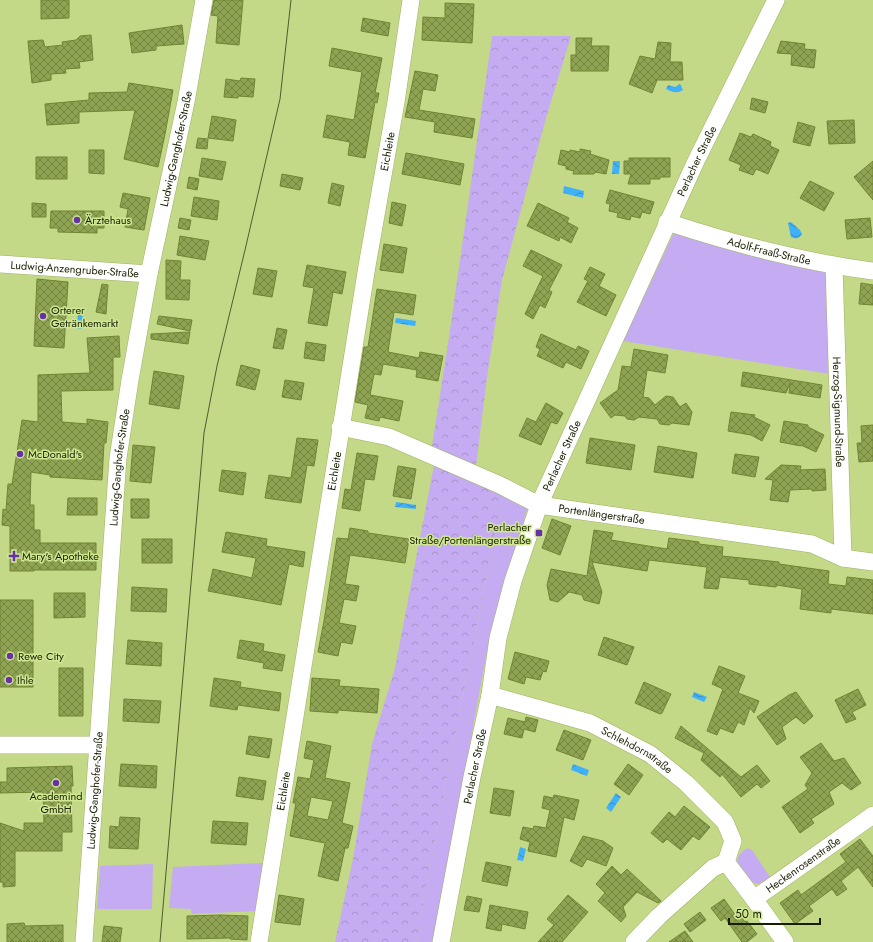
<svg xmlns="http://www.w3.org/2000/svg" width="873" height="942" viewBox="0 0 873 942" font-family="Jost,sans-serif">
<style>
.grass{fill:#c5abf1}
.forest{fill:url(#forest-crowns)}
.water{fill:url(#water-waves)}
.building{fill:url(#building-cross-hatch);stroke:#708433;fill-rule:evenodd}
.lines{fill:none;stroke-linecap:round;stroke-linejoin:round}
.minor-casing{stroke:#9db262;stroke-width:18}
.minor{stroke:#fff;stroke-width:17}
.tram{stroke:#505c2c;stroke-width:1}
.poi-dot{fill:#6931a7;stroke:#d0e794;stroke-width:1.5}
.labels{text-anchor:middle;stroke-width:3;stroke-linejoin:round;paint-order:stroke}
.street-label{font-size:11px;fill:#181f00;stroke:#d0e794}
.poi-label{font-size:11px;fill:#181f00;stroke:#d0e794;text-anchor:start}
</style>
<defs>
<pattern id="forest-crowns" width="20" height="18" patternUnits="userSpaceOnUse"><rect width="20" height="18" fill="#c5abf1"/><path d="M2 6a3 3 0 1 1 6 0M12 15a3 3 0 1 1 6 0" fill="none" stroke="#a893cd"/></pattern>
<pattern id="water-waves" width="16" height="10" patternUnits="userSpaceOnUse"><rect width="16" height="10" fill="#3fb1fa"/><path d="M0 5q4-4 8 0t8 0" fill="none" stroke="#348fc8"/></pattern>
<pattern id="building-cross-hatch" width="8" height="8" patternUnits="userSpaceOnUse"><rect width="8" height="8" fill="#8fa453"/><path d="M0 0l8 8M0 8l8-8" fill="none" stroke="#748542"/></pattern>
</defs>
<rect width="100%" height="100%" fill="#c3d987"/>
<path class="grass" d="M674,233L723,247L827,272L830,374L623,341Z
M503,494L528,506L490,635L436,927L432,942H416L444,792Z
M747,848L752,850L770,877L759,884L750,882L737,862L739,855Z
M263,863L257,911L192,914L191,909L169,908L173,867Z
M153,864L152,909H97L100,866Z"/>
<path class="forest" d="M492,36H571L546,118L502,280L487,377L476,466L432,446L448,344Z
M434,465L503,494L444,792L416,942H335L353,859L372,744L395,668Z"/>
<path class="water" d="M680,84L683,90C677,94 672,92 666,89L668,85L675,87Z
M613,161H620L619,174H612Z
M564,186L584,191L583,198L563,193Z
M791,222L800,230L802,234C799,239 796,239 791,237L788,223Z
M78,311H83L82,329H77Z
M396,318L416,321L415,326L395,323Z
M396,502L416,505V509L395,507Z
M694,692L707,697L704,702L692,697Z
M573,764L589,770L587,776L571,770Z
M616,793L621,797L611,812L606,808Z
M520,847L526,849L523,861L517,860Z"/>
<path class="building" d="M41,0H69V18L41,19Z
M214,0H243L239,45L216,43L218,16L211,15Z
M445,3L474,4L472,43L422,40L423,17L445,18Z
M363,18L390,23L388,36L361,31Z
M182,25L184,44L156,46V50L132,53L129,33Z
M91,35L93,60L79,62L80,68L65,69L66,73L51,74V80L32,83L28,41L43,40L45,47L63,45L62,42L76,40L80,36Z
M576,38H592L591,46H609L608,71H571V55H576Z
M781,41L805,44L804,49L816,50L814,68L791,65L792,54L777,53Z
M658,42L671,43L670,62H682L683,80H657L652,93L629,84L640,56L655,59Z
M332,48L382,58L375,93H379L377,103L375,102L365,158L348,155L350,142L323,137L327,115L354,120L362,72L329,66Z
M415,71L438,75L435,91L423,89L419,110L475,119L472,138L434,132L435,122L405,117Z
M241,78L255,79L253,97L238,96V98L224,97L226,79L240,81Z
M129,83L173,90L165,134L158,167L124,159L135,110L79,112V123L47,125L45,104L89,100V93L127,92Z
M752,98L768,102L765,113L750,109Z
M212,116L236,120L233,141L208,138Z
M854,120L855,143L829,144L827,121Z
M798,122L815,127L810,146L793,142Z
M740,133L751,137L753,134L771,142L770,146L779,150L768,174L756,169L753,175L739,170L741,165L729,160Z
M198,138L208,139L207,149L196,148Z
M580,149L591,151L590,154L609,160L606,174L595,172L594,174H573L574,171L566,169V166L558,164L561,150L570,152V150L580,152Z
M89,150H104V174L89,173Z
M406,153L464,164L460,185L402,174Z
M36,157H67V179H36Z
M202,158L226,162L222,180L199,176Z
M629,158H670V177H660V179H650V184H628L631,174H624V161H629Z
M873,161V200L854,177Z
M282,174L303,178L300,190L280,186Z
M189,177L199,179L197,190L187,188Z
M810,181L834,193L824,211L800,198Z
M332,183L344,186L340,206L328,203Z
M610,190L654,202L650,214L642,212L640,218L631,216L630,220L617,217L618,213L609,211L610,204L606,203Z
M123,193L150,198L144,230L125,227L128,209L120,207Z
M194,197L219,201L217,220L191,216Z
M392,202L406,205L402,226L389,223Z
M32,203L46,204V217H32Z
M538,203L569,218L567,222L578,228L571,243L560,237L559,241L527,226Z
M51,211H104V228H97V233L58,232V228H50Z
M180,218L191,220L189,230L178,228Z
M870,218L872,237L847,239L845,220Z
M180,236L209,241L205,260L177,255Z
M384,244L407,248L403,273L380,270Z
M531,250L562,265L549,290L552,292L545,308L540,305L533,319L525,314L543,276L523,266Z
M166,260L181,261L180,280H190L189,300L166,299Z
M307,265L346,272L342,294L333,292L327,326L308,323L314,288L303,286Z
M590,267L605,274L599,286L616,295L606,316L577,302L588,281L584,279Z
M258,268L277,271L272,297L253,294Z
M37,279L68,282L64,348L34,346Z
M861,283L873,285V305L859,304Z
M102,284L108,285L106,314L96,312Z
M377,289L416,295L413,315L394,312L388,352L419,358L420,352L443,356L438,381L416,377L417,370L383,364L381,375L374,374L370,395L403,401L399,421L380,417L379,421L365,418L368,405L355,402L364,347H368Z
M159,316L192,320L190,331L157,324Z
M277,328L287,330L283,349L273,348Z
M190,332L188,344L151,339V334Z
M541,334L576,350L578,346L589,351L581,369L566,362L563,368L537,356L540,349L536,347Z
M119,336L120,357H113V390L61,391L62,422L87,424V419L108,422L106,443H104L102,480L50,477V475L31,472L30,505H34V530H40V543H96V570H34V571H10V526L2,525L3,509L6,510L8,484H12L22,420L38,422V375L90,373L87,338Z
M306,342L326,345L324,361L304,358Z
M634,349L668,355L665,373L647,370L643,397L649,398L655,405L666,396L673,397L680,407L686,403L692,412L689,425L672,423L669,425L660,424L657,419L639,417L634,420L627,419L625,416L615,415L611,418L600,403L618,390L622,366L631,367Z
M241,365L260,370L255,390L236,385Z
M154,371L184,376L179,409L149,404Z
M743,372L822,385L820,398L789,393L790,383L786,393L741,386Z
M285,380L304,383L301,400L282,397Z
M546,403L563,413L557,424L551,422L541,445L519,436L527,418L536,422Z
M731,412L755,415L754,417L770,425L762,441L751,435L728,431Z
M784,421L808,425V427L824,435L816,452L801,445V446L780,442Z
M873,425V461L859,462L857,443H862L861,426Z
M297,438L318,440L314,466L307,465L301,503L265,498L269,475L291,478Z
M590,438L635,445L631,470L586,463Z
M133,445L155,447L151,483L130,481Z
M658,446L697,453L693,478L654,472Z
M357,453L378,456L374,480L365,479L360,511L342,508L345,489L351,490Z
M735,454L759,457L755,477L732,473Z
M781,465L801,466L800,470L825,469L826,490L812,491V489L790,490L788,502L770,500L773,480L765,479Z
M398,466L416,469L411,499L393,496Z
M222,470L246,473L243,495L219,491Z
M68,498H97V515H67Z
M131,499H149V518H131Z
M552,519L571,526L560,555L542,548Z
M350,528L368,531V533L409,539L405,563L350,555L345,584L359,586L356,601L344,599L339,623L356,626L352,644L341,642L338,656L318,652L324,621L337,538L348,539Z
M594,530L613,533L611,540L667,549L669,538L699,542V544L723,547L722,556L779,562V564L829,571L828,584L846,586L847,577L873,580V614L831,609V613L800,609L802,589L777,585L776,587L749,584V580L720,577L718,589L704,588L707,567L649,560L647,571L592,562L602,592L599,604L584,600L582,595L569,592L558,602L550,600L547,585L551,569L587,576Z
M226,532L267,539L266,546L305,552L303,567L289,564L281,605L208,591L213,569L252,578L256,558L222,552Z
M142,539H172V563H142Z
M132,587L167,589L166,612L131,611Z
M54,593H85V617L54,618Z
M0,600H33V687H0Z
M604,637L634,647L627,665L598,655Z
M128,640L162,643L161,666L126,664Z
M240,640L264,644L263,651L285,655L282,671L263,668L264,663L237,658Z
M515,652L549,661L546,672L543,671L540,680L526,677L524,684L508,679Z
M719,666L745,676L738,693L759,701L754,713L750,708L744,725L738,722L733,733L720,728L717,735L707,731L723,689L712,684Z
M59,668H83V716H59Z
M214,678L241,682L240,687L281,693L279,711L238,705L237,710L210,706Z
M312,678L340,680L339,686L379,689L377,713L338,710V713L310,711Z
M644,682L671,694L662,713L660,714L635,703Z
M858,689L866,705L852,712L856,719L846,723L835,700Z
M796,692L813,716L804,724L796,717L782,727L786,739L777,745L757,717L789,695Z
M124,699L161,701L159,723L123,721Z
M526,717L538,720L535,732L524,729L522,738L504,734L508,718L525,722Z
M681,726L741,777L757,765L770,781L761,788L757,784L741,797L722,774L720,777L701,760L704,753L675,738Z
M564,730L591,740L583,760L556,750Z
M249,736L272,739L269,758L246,754Z
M307,741L331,746L325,778L350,783L342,823L353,826L348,848H345L338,881L318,876L325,843L290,836L296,803H293L298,777L310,779L314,760L304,758ZM311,797L333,801L328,820L307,816Z
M821,743L834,761L844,758L861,783L851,790L842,783L829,792L834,804L811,819L814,823L800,833L782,807L808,789L805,785L812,773L800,757Z
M121,764L157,766L156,788L119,786Z
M628,764L643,775L629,795L614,784Z
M72,766L73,786H71L72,832H62V851H15V886L3,887V882H0V823L24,831V823H44L43,792L0,793V782H7V768Z
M239,777L266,781L263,800L236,796Z
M494,788L514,791L510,816L490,813Z
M554,795L579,800L574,820L564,817L556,857L528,851L530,842L520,839L523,827L533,829L534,826L546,828L550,810L542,808L544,796L553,798Z
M684,806L710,827L699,840L693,836L681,850L667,839L663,843L651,833L669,812L675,817Z
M120,817L140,818L138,849L109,848L110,826L119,827Z
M213,821L248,823L246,845L211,843Z
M583,836L603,841L613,848L606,866L587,859L582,867L570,861Z
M860,839L873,856V887L858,867L841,881L847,889L837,896L832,889L809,906L813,911L795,924L780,903L798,890L801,895L846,862L840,854Z
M486,862L511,867L507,886L482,881Z
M612,866L621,875L627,869L661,901L658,903L637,892L623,907L626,916L621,922L598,901L605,893L596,884Z
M279,895L304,899L300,925L275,922Z
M568,895L588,912L562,942H538L554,925L547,919Z
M467,896L482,899L479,912L464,910Z
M724,899L736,916L739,914L745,922L747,921L757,934L747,942H742L725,918L721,921L711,908Z
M490,905L528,912L525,929L502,924L501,931L486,928Z
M700,912L706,920L690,932L684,924Z
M220,915L248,916L247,940L230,939V938L187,939V916Z
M24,923L25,926L63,925V942H7V924Z
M104,926L122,928L120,942H102Z
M685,931L693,942H669Z"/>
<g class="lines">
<defs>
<g id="minor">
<path id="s1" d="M667,222C734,244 803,262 873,271"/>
<path id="s2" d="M0,264L149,274"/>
<path id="s3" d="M834,266L843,558"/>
<path id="s4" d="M340,427L389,437L500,485L539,505L812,544L843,558L873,562"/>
<path id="s5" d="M490,695L590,723L650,754L686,783L725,822L733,841L726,862"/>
<path d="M0,745H98"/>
<path d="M754,899L785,942"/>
<path id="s6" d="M84,942L118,458L130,380L149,274L186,102L204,0"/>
<path id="s7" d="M259,942L367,266L396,102L411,0"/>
<path id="s8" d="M441,942L472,777L490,695L498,638L513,581L539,505L696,161L776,0"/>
<path id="s9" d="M634,942L659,916L713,868L726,862L754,899L873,815"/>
</g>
</defs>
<use href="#minor" class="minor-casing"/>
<use href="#minor" class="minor"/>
<path class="tram" d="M160,942L204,433L217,366L245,250L280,99L291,0"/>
</g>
<g class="poi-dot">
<circle cx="77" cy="220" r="4"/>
<circle cx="43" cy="316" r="4"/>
<circle cx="20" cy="454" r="4"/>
<rect x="535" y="529" width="8" height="8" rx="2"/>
<path d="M12 550h4v4h4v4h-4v4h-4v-4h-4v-4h4z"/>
<circle cx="10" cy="656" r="4"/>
<circle cx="9" cy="680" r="4"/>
<circle cx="56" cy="783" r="4"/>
</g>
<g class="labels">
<g class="street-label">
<text dy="4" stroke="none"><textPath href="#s6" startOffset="800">Ludwig-Ganghofer-Straße</textPath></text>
<text dy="4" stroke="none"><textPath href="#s7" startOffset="801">Eichleite</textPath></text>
<text dy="4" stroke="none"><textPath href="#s8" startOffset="827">Perlacher Straße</textPath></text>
<text dy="4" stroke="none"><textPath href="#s1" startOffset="106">Adolf-Fraaß-Straße</textPath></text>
<text dy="4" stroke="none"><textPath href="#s2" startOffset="75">Ludwig-Anzengruber-Straße</textPath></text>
<text dy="4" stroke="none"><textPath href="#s3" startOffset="146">Herzog-Sigmund-Straße</textPath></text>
<text dy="4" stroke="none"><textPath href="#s8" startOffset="503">Perlacher Straße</textPath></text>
<text dy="4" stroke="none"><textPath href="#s6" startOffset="476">Ludwig-Ganghofer-Straße</textPath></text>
<text dy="4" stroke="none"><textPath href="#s7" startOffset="477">Eichleite</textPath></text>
<text dy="4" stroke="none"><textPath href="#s4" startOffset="278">Portenlängerstraße</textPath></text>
<text dy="4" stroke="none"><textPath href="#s5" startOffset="158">Schlehdornstraße</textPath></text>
<text dy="4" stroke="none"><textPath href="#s8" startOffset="179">Perlacher Straße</textPath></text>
<text dy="4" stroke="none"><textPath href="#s6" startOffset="152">Ludwig-Ganghofer-Straße</textPath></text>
<text dy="4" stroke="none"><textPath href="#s7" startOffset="153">Eichleite</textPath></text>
<text dy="4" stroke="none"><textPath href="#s9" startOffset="229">Heckenrosenstraße</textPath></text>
</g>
<g class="poi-label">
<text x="85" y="224">Ärztehaus</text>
<text x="51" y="314">Orterer<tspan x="51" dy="13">Getränkemarkt</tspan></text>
<text x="28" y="458">McDonald's</text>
<text x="531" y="531" text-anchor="end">Perlacher<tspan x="531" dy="13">Straße/Portenlängerstraße</tspan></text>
<text x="22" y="560">Mary's Apotheke</text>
<text x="18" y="660">Rewe City</text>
<text x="17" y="684">Ihle</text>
<text x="56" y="800" text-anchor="middle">Academind<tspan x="56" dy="13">GmbH</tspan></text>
</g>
</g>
<path d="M729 918v6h91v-6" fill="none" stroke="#181f00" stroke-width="2"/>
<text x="735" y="918" font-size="12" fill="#181f00" stroke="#d0e794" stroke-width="3" paint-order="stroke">50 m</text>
</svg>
